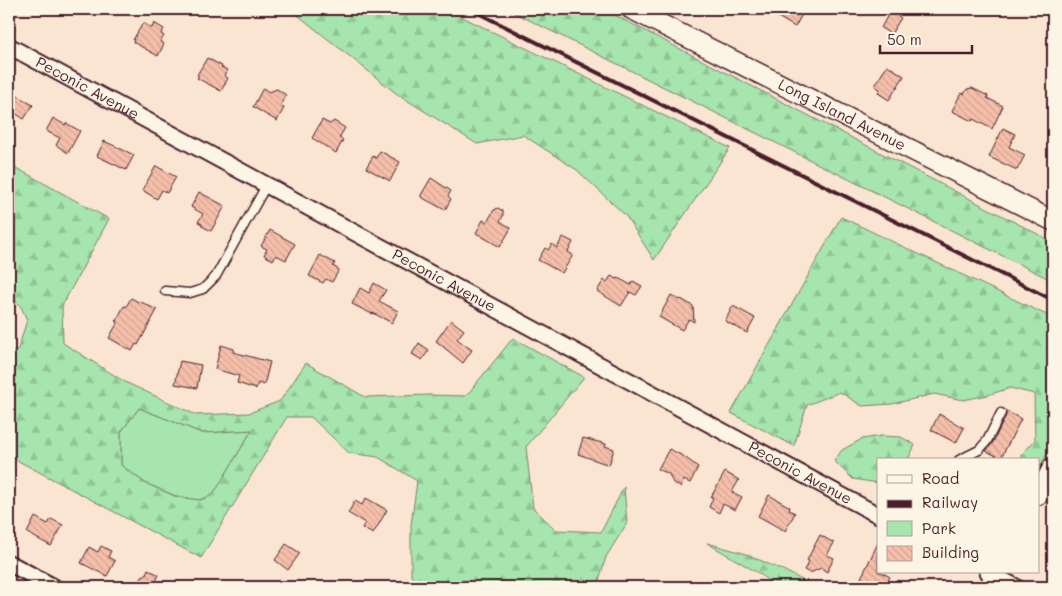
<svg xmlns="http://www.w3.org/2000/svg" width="1062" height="596" viewBox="0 0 1062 596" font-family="Mali,sans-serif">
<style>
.green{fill:#a6e5ad;stroke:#78826c}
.forest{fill:url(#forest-firs);stroke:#78826c;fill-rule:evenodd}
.building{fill:url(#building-back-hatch);stroke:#4a1f2b}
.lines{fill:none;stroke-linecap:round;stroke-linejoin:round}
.service-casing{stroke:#4a1f2b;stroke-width:11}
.minor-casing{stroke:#4a1f2b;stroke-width:19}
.tertiary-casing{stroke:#4a1f2b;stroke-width:22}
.service{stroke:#fcf5e5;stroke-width:8}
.minor{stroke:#fcf5e5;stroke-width:15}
.tertiary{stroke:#fcf5e5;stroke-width:19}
.rail{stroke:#4a1f2b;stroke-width:4}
.labels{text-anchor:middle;stroke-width:4.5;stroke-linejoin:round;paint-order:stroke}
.street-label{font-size:15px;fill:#4a1f2b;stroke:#fcf5e5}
</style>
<defs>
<pattern id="forest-firs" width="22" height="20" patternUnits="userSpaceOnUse" patternTransform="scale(1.25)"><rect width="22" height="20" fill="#a6e5ad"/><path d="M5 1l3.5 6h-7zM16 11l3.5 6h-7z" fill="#90c495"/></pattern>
<pattern id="building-back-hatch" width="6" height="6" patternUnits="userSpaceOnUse" patternTransform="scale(1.25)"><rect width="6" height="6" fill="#f6bfaa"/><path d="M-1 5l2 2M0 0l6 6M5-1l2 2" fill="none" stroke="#d4a492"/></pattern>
</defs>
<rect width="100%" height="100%" fill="#fae5d3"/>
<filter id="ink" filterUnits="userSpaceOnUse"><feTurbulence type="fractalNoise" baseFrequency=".02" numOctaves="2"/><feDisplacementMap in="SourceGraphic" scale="10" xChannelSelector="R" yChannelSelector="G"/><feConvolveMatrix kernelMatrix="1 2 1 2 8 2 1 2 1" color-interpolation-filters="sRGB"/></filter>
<g filter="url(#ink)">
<path class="green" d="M139,408L202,433L252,430L218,487L211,496L199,500L178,497L145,483L121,465V432Z"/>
<path class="forest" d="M290,9H446L730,148L654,260L626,216L577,170L523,135L477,144L397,94Z
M507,9H603L1053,242V281Z
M9,164L109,219L62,306L63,343L125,382L196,415L249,413L280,401L306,363L365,397L429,395L466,396L513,338L584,377L526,447L533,508L556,530L601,532L624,487L627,523L606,557L597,587H421L411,576V525L417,481L378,457L349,453L311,417H287L201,558L9,456V355L18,349L27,320L21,307L9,293ZM139,408L202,433L252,430L218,487L211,496L200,500L177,497L145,483L121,465V432Z
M841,217L1053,318V442L1038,471V460H1017L1035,440L1034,394L1010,388L988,395L963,400L934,394L892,404L862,406L840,392L807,405L794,446L731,413Z
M881,436L901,437L915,445L908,460H878V483L853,479L834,461L842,450L862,439Z
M707,543L743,553L785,571L815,587H776L760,574Z"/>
<path class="building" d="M764,9H805L795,27Z
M890,11L901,18L891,34L881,28Z
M143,23L152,28L154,23L164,29L161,34L164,36L160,42L164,44L158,56L133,42L134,40H133Z
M207,58L222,66L221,67L227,70L224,76L228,78L221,91L197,78L199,76L197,75Z
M887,65L904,76L889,100L878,93L880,89L875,86Z
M263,88L269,92L277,89L286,95L280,106L284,108L277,121L253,107Z
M972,88L988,96L987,98L1003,106L992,129L973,119L972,121L952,111L961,93L964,94L967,89Z
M9,91L33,105L24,119L9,109Z
M53,118L65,125L66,123L80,131L68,153L56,145L60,138L46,131Z
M322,120L330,124L334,121L345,128L339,138L343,140L336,153L312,138Z
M1003,128L1015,134L1009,147L1025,155L1017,170L989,157Z
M104,141L134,155L126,170L97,156Z
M380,151L400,162L390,181L366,168L373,156L376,158Z
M156,166L176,177L167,193L162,190L157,199L142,190Z
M431,178L451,191L448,196L451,199L445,210L421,197V195Z
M199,192L225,206L211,231L202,226V224L198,222L203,214L191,207Z
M498,208L503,211V216L500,221L511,228L500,247L476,233L483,220L487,222L494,210Z
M270,230L295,244L286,260L276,255L273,260L264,255L267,249L261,246Z
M563,237L573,242L568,252L573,255L562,273L538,260L545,248L548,250L552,244L557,248Z
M320,255L335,263L333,266L339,270L332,282L326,279L323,283L309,276Z
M611,276L617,279L618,278L631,285L633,281L642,286L636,295L630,292L621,306L597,291L604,280L607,282Z
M374,283L386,290L379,301L398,311L392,323L373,313L372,314L352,304L360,288L369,293Z
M671,295L680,300L681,299L693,306L694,322L689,319L682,330L659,317Z
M131,298L140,303L141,302L157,310L138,345L136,344L132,351L109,338L118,322L116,321L124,306L126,307Z
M733,306L755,318L747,333L725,321Z
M451,320L464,330L457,339L472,350L463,363L436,341Z
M419,343L429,350L422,360L412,354Z
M221,345L234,349L233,352L270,362L264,385L258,383L256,389L237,383L239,376L215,369Z
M180,361L201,365L197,388L175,384Z
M1006,411L1021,419L1001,458L986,451L992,444L1006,416Z
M939,414L964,428L956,443L931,430Z
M583,438L606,444L605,446L614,449L609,465L578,454Z
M669,449L683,456L698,467L690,483L684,480L681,487L673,483L669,474L658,469Z
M725,472L739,480L732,492L742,497L735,510L723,504L719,513L709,507L713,498L711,497Z
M769,495L790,507L789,510L795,513L785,531L758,516Z
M366,498L387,510L373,534L362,528L365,523L348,513L355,501L362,505Z
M35,517L48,524L51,519L63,525L51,546L27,533Z
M820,535L834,543L827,555L834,558L827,572L821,568L810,573L804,570L809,561L807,560Z
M878,543V572H881L890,577L884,587H879L861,578Z
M286,544L300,553L288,570L275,560Z
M101,546L111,551L108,557L115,561L107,576L81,563L89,547L98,552Z
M148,569L159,575L153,587H137L143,575L145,576Z"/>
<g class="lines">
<defs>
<path id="service" d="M165,291L190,293L203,289L216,276L267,184
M959,460L979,450L987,441L1001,413"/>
<g id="minor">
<path id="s1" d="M9,46L878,515"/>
<path d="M9,563L54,587"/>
<path d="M988,572L1016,587"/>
</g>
<g id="tertiary">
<path id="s2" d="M631,9L1053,221"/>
<path d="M1038,495L1053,467"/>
<path d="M989,587L997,572"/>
</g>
</defs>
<use href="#service" class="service-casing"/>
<use href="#minor" class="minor-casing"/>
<use href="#tertiary" class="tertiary-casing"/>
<use href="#service" class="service"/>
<use href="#minor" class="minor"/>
<use href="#tertiary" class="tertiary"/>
<path class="rail" d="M470,9L1053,300"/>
</g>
</g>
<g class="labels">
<g class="street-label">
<text dy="5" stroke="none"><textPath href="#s1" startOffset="89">Peconic Avenue</textPath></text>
<text dy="5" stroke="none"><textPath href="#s2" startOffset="236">Long Island Avenue</textPath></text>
<text dy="5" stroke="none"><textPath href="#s1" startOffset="494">Peconic Avenue</textPath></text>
<text dy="5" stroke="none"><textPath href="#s1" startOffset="899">Peconic Avenue</textPath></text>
</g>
</g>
<rect width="1062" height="596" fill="none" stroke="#fcf5e5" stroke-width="30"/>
<rect x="15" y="15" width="1032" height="566" fill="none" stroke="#4a1f2b" stroke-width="2" filter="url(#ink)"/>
<rect x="877" y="458" width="162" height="115" fill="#fcf5e5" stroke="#b59f9b"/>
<rect x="887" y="475" width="25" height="8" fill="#fcf5e5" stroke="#b59f9b"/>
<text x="922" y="484" font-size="15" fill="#4a1f2b">Road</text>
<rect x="887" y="500" width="25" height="8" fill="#4a1f2b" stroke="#b59f9b"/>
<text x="922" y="508" font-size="15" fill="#4a1f2b">Railway</text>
<rect x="887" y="521" width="25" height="15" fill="#a6e5ad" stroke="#b59f9b"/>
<text x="922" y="534" font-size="15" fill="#4a1f2b">Park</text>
<rect x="887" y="546" width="25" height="15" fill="url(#building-back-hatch)" stroke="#b59f9b"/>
<text x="922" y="558" font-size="15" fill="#4a1f2b">Building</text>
<path d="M880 45v8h92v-8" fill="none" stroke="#4a1f2b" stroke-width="2.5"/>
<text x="887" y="45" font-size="15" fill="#4a1f2b" stroke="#fcf5e5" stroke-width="4" paint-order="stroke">50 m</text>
</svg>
